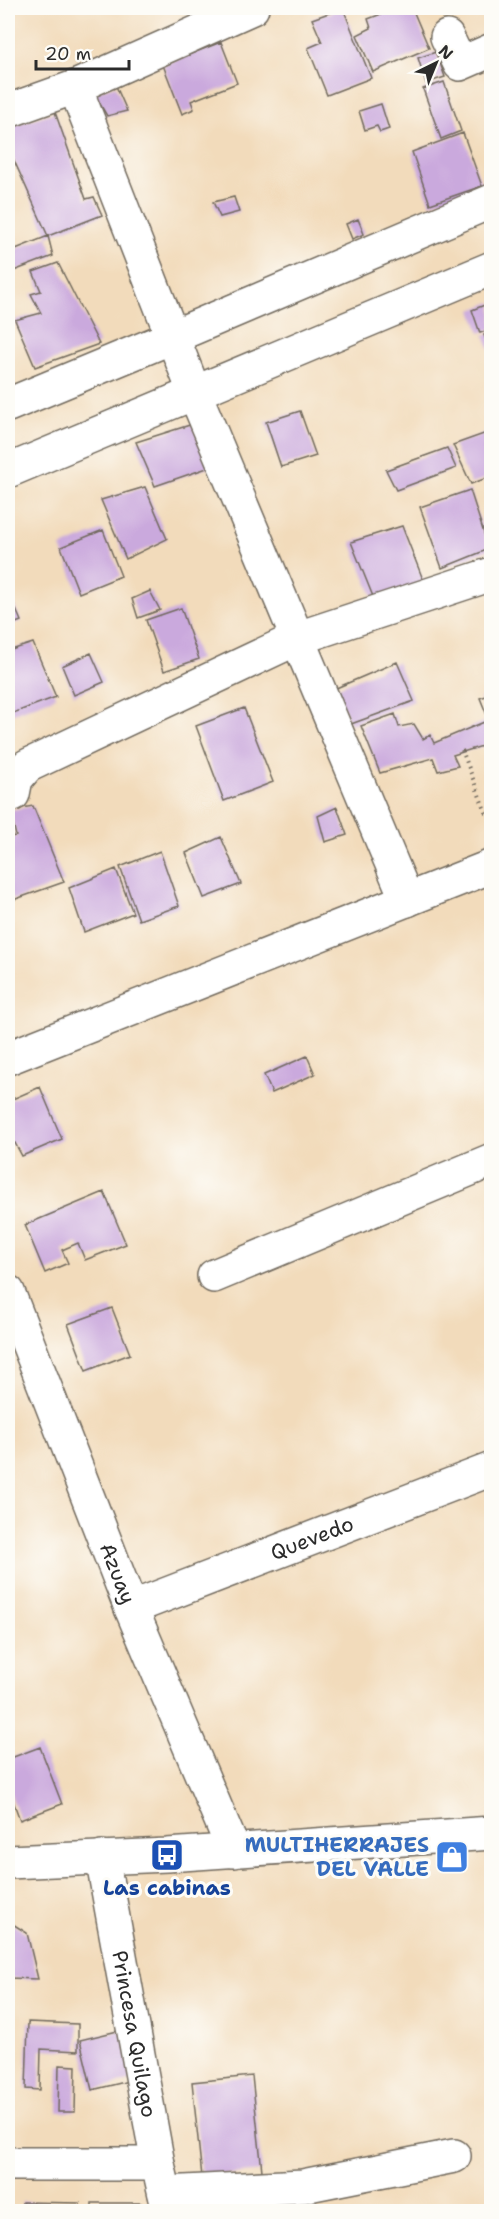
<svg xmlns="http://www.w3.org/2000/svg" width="499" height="2219" viewBox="0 0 499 2219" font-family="'Shantell Sans',sans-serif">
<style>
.building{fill:#caa9dd}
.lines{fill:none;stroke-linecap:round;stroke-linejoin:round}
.minor-casing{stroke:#71695d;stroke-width:36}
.path{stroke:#71695d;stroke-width:4;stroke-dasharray:1.5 4.5;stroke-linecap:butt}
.minor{stroke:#fff;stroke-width:33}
.labels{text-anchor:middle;stroke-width:6;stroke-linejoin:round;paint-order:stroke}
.street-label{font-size:21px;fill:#2b2b2b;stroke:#fdfcf7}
.shop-label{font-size:21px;font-weight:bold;fill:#366cbe;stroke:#fdfcf7;text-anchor:end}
.transit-label{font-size:21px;font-weight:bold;fill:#164399;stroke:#fdfcf7}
</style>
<rect width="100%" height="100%" fill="#fdfcf7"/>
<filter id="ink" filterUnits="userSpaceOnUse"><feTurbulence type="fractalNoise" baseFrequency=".0167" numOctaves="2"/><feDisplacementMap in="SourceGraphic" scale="12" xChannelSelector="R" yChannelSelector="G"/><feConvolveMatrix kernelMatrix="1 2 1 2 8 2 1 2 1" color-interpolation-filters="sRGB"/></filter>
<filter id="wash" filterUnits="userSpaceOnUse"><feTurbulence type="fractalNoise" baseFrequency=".008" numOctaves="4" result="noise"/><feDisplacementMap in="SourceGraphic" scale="24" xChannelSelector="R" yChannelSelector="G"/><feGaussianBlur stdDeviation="1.35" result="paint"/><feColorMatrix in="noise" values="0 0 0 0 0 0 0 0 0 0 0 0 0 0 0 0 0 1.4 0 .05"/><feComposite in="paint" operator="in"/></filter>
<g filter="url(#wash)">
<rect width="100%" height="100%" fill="#f2dbbb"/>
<g id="blocks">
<path class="building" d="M343,8L371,78L327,95L308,48L322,42L312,19Z
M397,8H412L429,48L373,72L357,35L371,28L368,19Z
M221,42L237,83L191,101L194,109L182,114L163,65Z
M436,52L445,77L426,83L418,58Z
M444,82L461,131L441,139L423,89Z
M116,86L127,111L107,116L93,92Z
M381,104L389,129L380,132L377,126L365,130L359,111Z
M55,112L86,199L94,197L102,215L48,236L8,147V127Z
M463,133L482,186L430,204L412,152Z
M234,197L239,212L220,217L213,202Z
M358,219L364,234L352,239L346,224Z
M48,236L53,256L11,272L8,266V252Z
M58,263L99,344L35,367L15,320L41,313L31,294L41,291L33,272Z
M492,302V329L480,333L472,310Z
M492,332V352H491L484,335Z
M300,411L316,456L281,467L266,422Z
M193,424L210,467L155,486L136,442Z
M492,431V476L471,484L453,445Z
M447,448L456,468L396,490L386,470Z
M145,487L167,539L126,559L101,500Z
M470,490L489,549L442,568L420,507Z
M402,526L424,582L376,604L351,542Z
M103,530L121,576L79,593L61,547Z
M150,591L160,610L138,618L132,599Z
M12,600L21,621L8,626V602Z
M181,608L199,659L164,671L146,620Z
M33,643L56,697L8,715V651Z
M91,653L104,682L74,695L62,666Z
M397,662L414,701L351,724L334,689Z
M492,694V743L453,755L458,766L438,771L433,758L380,773L361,726L395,714L399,727L414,724L423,739L430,735L434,743L489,720L480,698Z
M244,708L273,782L224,801L196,726Z
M33,806L64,882L13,900L8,887V837L16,836L10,810Z
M337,807L347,835L325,842L318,816Z
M221,837L241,884L204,898L186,853Z
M160,851L179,906L139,920L120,867Z
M116,869L133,913L84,932L69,888Z
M307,1056L315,1074L272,1093L264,1075Z
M40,1087L62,1139L22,1156L15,1143L8,1146V1101Z
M104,1192L126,1244L85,1260L78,1243L62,1250L68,1263L45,1273L25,1225Z
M112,1308L130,1354L86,1371L68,1324Z
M40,1747L62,1804L20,1820L8,1787V1759Z
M8,1921L27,1933L38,1979L8,1978Z
M28,2022L78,2024V2051L41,2049L40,2090L26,2089Z
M126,2029L137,2079L92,2090L80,2040Z
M59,2065L76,2066L75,2112H58Z
M252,2076L262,2171L202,2177L192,2082Z
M22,2202L80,2203V2212H22Z
M92,2203H141V2212H92Z"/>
</g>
</g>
<g filter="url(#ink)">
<use href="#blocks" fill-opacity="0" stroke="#71695d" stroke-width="1.5"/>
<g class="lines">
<defs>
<g id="minor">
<path d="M447,37L460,64L492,50"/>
<path d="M75,87L195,394L407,900"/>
<path d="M8,111L75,87L252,8"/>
<path d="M8,405L172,337L492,201"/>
<path d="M8,471L492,268"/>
<path d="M13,794L16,779L27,766L298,638L492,574"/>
<path d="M8,1058L492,866"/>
<path d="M214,1276L492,1160"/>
<path id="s1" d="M8,1292L131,1608L234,1851"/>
<path id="s2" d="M131,1608L492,1469"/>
<path id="s3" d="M102,1857L158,2164L169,2212"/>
<path d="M8,1862L167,1855L492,1833"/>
<path d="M8,2164H158"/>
<path d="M165,2193L303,2186L454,2156"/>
</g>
</defs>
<use href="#minor" class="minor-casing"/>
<path class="path" d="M462,750L486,813L492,814"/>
<use href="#minor" class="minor"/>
</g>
</g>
<defs>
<symbol id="bus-square" viewBox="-11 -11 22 22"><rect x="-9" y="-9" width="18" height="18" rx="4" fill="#1a4fb4" stroke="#fdfcf7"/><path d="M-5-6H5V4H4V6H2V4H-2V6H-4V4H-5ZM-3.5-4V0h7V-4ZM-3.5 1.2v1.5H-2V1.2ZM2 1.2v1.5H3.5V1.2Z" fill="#fff"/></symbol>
<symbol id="shop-square" viewBox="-11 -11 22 22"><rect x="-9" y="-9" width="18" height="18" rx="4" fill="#3f7fe0" stroke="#fdfcf7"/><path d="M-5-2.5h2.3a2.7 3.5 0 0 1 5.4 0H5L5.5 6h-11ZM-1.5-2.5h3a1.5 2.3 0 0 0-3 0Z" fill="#fff"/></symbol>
</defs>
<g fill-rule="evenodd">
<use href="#bus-square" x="148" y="1836" width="38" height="38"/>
<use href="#shop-square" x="433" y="1838" width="38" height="38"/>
</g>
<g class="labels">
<g class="street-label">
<text dy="7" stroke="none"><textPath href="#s2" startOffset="194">Quevedo</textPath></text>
<text dy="7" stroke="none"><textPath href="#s1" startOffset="302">Azuay</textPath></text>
<text dy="7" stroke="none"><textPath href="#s3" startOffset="180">Princesa Quilago</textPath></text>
</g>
<g class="shop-label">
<text x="429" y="1852">MULTIHERRAJES<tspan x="429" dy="24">DEL VALLE</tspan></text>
</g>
<g class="transit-label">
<text x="167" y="1895">Las cabinas</text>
</g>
</g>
<rect width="499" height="2219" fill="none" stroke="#fdfcf7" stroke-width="30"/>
<g transform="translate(436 63) rotate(43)" stroke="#fdfcf7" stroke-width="4.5" paint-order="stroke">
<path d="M0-4.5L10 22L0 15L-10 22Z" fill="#2b2b2b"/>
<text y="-9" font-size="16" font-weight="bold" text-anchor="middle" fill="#2b2b2b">N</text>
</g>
<path d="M36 60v9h93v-9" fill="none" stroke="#2b2b2b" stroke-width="3"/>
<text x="45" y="60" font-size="18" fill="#2b2b2b" stroke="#fdfcf7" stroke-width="4.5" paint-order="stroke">20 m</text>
</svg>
